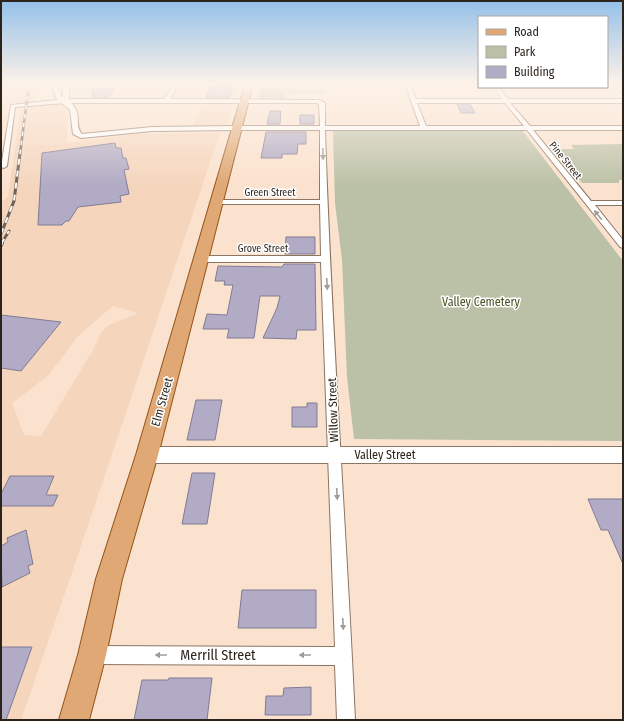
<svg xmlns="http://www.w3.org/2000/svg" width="624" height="721" viewBox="0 0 624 721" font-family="'Fira Sans Condensed',sans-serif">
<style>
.built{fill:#f5d6bd;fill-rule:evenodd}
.green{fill:#bbc1a6}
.building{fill:#b1abc5;stroke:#807b94}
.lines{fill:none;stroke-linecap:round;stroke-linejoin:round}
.minor-casing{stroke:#8b7563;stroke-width:2}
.tertiary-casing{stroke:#8b7563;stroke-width:2}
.secondary-casing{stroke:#8b7563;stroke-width:2}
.primary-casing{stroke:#93541a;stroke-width:2}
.minor{fill:#fff;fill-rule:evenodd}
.tertiary{fill:#fff;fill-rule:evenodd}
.secondary{fill:#fff;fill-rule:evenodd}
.primary{fill:#dfa875;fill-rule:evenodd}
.rail-far2-casing{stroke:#6e6054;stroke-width:2.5}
.rail-far1-casing{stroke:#6e6054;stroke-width:3}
.rail-casing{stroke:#6e6054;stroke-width:4}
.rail-far2{stroke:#fff;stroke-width:1.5;stroke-dasharray:4.5;stroke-linecap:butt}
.rail-far1{stroke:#fff;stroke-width:2;stroke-dasharray:6;stroke-linecap:butt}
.rail{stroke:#fff;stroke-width:2.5;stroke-dasharray:8;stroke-linecap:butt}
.oneway{fill:#a09c98}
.labels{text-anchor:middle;stroke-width:3;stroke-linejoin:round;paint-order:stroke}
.far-street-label{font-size:10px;fill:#2c231b;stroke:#fff}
.park-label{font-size:12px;fill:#4a5222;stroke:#fff}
.street-label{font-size:12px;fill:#2c231b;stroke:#fff}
.near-street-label{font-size:14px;fill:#2c231b;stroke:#fff}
</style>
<rect width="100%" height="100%" fill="#fbe2ce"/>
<path class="built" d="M23,84H35L34,102L9,104L1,142V87Z
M71,84H240L227,126H192L204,100H75L72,96Z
M56,104H59L67,110V143L137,134L220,133L75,564L21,720H1V203L8,196L20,108ZM113,306L138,313L109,325L102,331L93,350L41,436L24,435L12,403L48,376L78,336Z"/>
<path class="green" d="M262,84H293L299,86L292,90H326V94L286,93L285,99H258Z
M522,130L623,261V441L354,439L347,377L342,260L335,203L333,131Z
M623,144V180H619V183H582L566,166L553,149H574L571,145Z"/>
<path class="building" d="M212,84H223L234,85L229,98H206Z
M92,89H115L107,98H93Z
M457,104H470L475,113H461Z
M270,111H281L280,124H267Z
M300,115H314V124H300Z
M266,132H306V144H298L297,154H282V158H261Z
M115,143L116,148H121L123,158H126L129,169L124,170L129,194L120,196L121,202L78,207L69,221H66L62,225H38L42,153Z
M286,237H315V254H285Z
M284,264H315L316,330H297L296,339L263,338L277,308L280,296H260L254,338H227L229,329H203L207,314L227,315L233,285H224L225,281H215L218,266L282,267Z
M1,315L61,322L21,371L1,368Z
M196,400H222L215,440H187Z
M307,403H317V427H292V407H307Z
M192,473H215L207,524H182Z
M10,476H54L46,495H58L53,506H1V494Z
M588,499H623V564L608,530H601Z
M26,530L33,564L28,566L30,573L2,587L1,546L8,542L7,538Z
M242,590H316V628H238Z
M1,647H32L6,720H1Z
M169,678H212L207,720H134L142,680H168Z
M311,687V715H265L266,696H283L284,688Z"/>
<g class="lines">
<defs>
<path id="minor" d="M174,84H179L170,99L319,100L325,103V126H420L405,84H410L416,99H502L493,87H498L508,99H623V103H510L530,126H623V130H533L591,201H623V205H595L623,240V248L620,247L527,130H325C331,327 346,523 355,720H337L335,665L92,664L86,661L83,655L86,649L92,646L335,647L321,262H201L197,259L201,256H321L320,204H216L212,202L216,200H320V130H236L233,128L236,126H320L319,104L316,103H66L15,107L7,166L4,168L1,167L11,105L66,99H164ZM417,103H505L524,126H426Z
M612,84H618L623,89V93Z"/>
<path id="tertiary" d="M52,84H58L61,96L63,97V84H69V101C84,113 73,124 82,134L152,127L236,126L240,128L236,130L152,131L81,138L73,134L70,110L56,98Z"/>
<path id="secondary" d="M147,447H623V463H147L140,461L137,455L140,449Z"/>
<path id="primary" d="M1,84H12L1,87Z
M245,84H253L158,455L122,579L106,655L89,720H59L78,655L96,579L136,455Z"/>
</defs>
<use href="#minor" class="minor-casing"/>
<use href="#tertiary" class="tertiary-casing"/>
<use href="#secondary" class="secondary-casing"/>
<use href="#primary" class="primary-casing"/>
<use href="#minor" class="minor"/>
<use href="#tertiary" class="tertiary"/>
<use href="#secondary" class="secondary"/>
<use href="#primary" class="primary"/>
<defs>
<path id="rail-far2" d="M20,154L29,84"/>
<path id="rail-far1" d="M1,234L14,201L20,153
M1,244L9,231"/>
<path id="rail" d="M1,245L2,243"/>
</defs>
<use href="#rail-far2" class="rail-far2-casing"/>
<use href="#rail-far1" class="rail-far1-casing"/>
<use href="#rail" class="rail-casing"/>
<use href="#rail-far2" class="rail-far2"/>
<use href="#rail-far1" class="rail-far1"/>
<use href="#rail" class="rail"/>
</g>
<defs><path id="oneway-solid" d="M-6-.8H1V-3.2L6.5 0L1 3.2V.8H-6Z"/></defs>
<g class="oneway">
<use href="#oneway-solid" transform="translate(323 154) rotate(89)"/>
<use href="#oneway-solid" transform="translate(598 215) rotate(-129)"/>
<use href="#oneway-solid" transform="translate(327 284) rotate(87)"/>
<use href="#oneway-solid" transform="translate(337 494) rotate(87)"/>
<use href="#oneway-solid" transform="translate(343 624) rotate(88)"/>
<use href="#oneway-solid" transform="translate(161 655) rotate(180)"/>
<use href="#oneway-solid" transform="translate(305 655) rotate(-180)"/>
</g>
<linearGradient id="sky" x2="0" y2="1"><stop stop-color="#94c0e8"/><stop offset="0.45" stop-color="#fdf2e9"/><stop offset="1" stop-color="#fdf2e9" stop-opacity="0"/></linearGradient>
<rect width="624" height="185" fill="url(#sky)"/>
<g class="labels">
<g class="far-street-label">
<text transform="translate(566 160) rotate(51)" y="4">Pine Street</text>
<text x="270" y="196">Green Street</text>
<text x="263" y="252">Grove Street</text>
</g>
<g class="park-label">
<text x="481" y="306">Valley Cemetery</text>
</g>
<g class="street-label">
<text transform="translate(162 402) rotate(-74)" y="4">Elm Street</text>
<text transform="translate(333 410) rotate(-92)" y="4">Willow Street</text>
<text x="385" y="459">Valley Street</text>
</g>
<g class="near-street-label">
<text x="218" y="660">Merrill Street</text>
</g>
</g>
<rect width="624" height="721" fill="none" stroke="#2c231b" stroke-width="4"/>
<rect x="478" y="16" width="130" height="72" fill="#ffffff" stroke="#aba7a4"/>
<rect x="486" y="29" width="20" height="6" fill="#dfa875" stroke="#aba7a4"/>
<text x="514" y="36" font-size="12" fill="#2c231b">Road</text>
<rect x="486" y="46" width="20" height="12" fill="#bbc1a6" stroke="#aba7a4"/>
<text x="514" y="56" font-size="12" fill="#2c231b">Park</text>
<rect x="486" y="66" width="20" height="12" fill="#b1abc5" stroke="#aba7a4"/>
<text x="514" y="76" font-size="12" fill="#2c231b">Building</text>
</svg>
